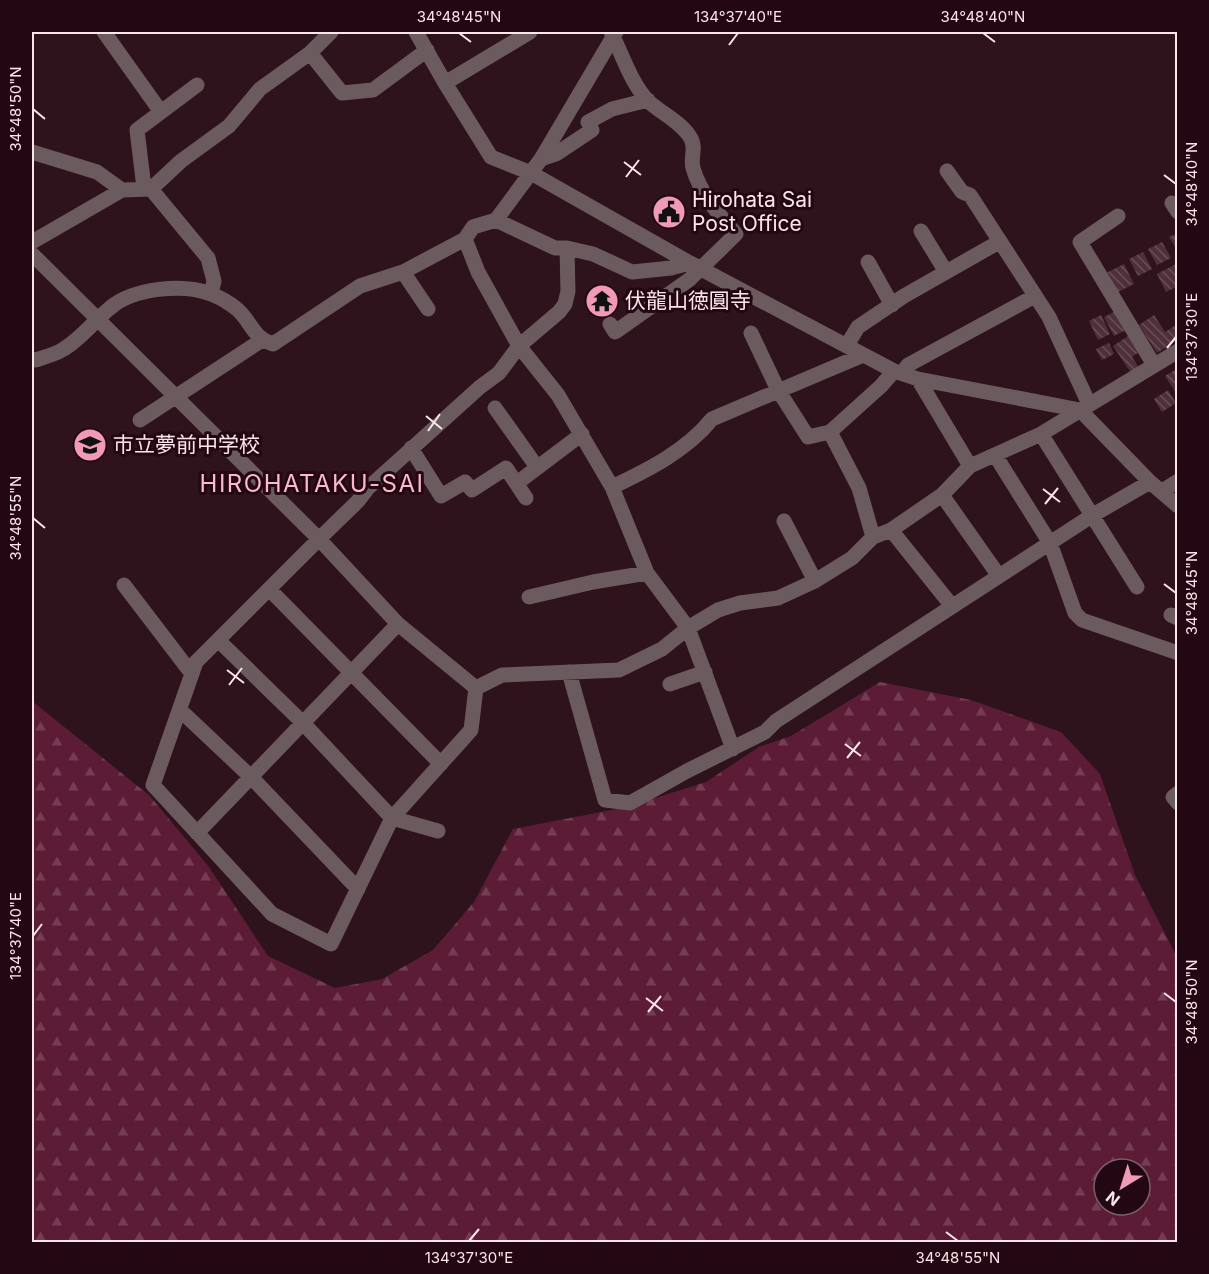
<svg xmlns="http://www.w3.org/2000/svg" width="1209" height="1274" viewBox="0 0 1209 1274" font-family="Inter,'Noto Sans JP',sans-serif">
<style>
.forest{fill:url(#forest-firs);fill-rule:evenodd}
.building{fill:url(#building-back-hatch)}
.lines{fill:none;stroke-linecap:round;stroke-linejoin:round}
.minor{stroke:#6b5b5f;stroke-width:15}
.ticks{fill:none;stroke:#fae5eb;stroke-width:2}
.labels{text-anchor:middle;stroke-width:6;stroke-linejoin:round;paint-order:stroke}
.poi-label{font-size:21px;fill:#fae5eb;stroke:#230813;text-anchor:start}
.quarter-label{font-size:24px;letter-spacing:1.5px;fill:#fbb9cd;stroke:#230813}
.neatline{fill:none;stroke:#fae5eb;stroke-width:2}
.ticks-label{font-size:15px;text-anchor:middle;fill:#fae5eb}
</style>
<defs>
<pattern id="forest-firs" width="22" height="20" patternUnits="userSpaceOnUse" patternTransform="scale(1.5)"><rect width="22" height="20" fill="#5d1c36"/><path d="M5 1l3.5 6h-7zM16 11l3.5 6h-7z" fill="#753d53"/></pattern>
<pattern id="building-back-hatch" width="6" height="6" patternUnits="userSpaceOnUse" patternTransform="scale(1.5)"><rect width="6" height="6" fill="#4f303a"/><path d="M-1 5l2 2M0 0l6 6M5-1l2 2" fill="none" stroke="#694e57"/></pattern>
</defs>
<rect width="100%" height="100%" fill="#2e121c"/>
<path class="forest" d="M880,682L971,700L1061,732L1100,774L1135,875L1177,957V1242H32V701L150,796L209,867L268,956L335,988L382,979L433,950L474,902L513,829L627,807L706,782L759,747L791,736ZM1104,1169H1140V1205H1104Z"/>
<path class="building" d="M1178,233V252L1169,237Z
M1162,242L1171,258L1157,265L1148,249Z
M1143,252L1152,269L1138,276L1129,259Z
M1178,263V286L1166,292L1157,274Z
M1124,264L1134,284L1116,293L1106,273Z
M1116,311L1126,330L1114,336L1104,317Z
M1101,315L1110,334L1098,340L1089,321Z
M1154,315L1165,332L1176,325L1178,328V340L1157,353L1139,325Z
M1128,336L1139,352L1132,357L1139,368L1131,373L1113,346Z
M1109,343L1114,354L1102,360L1096,349Z
M1178,368V396L1165,376Z
M1168,390L1176,403L1162,412L1154,399Z"/>
<g class="lines">
<path class="minor" d="M104,32L161,112
M416,32L445,83L491,157L531,173L690,263L894,371L918,379L1080,410L1150,482L1178,506
M310,53L342,93L373,90L427,50
M445,83L530,32
M32,152L97,172L122,190L151,189L208,258L214,281L211,294
M541,159L556,154L592,130L588,122L612,109L648,100
M947,171L962,192L970,195L1049,317L1089,404
M144,188L137,130L197,85
M151,189L181,161L229,126L260,89L310,53L331,32
M1172,203L1178,212
M1118,216L1080,242L1154,365
M496,220L555,248H567L593,254L632,272L671,268L690,263
M921,231L946,272
M465,239L478,272L519,346L558,395L612,487L647,573L688,628L733,749
M32,242L122,190
M32,254L319,539L358,501L368,488L480,387L499,373L519,346L559,312L565,304L568,291L567,248
M868,262L892,305
M403,272L428,309
M610,324L615,332L690,279L736,234C719,215 700,193 693,168C690,158 697,147 690,137C681,122 661,113 648,101C631,83 622,54 611,32
M751,333L778,390L808,437L830,432L881,386L894,371
M847,345L858,327L904,296L999,242
M32,359L36,360C44,357 54,355 62,350C80,340 94,321 110,308C133,288 183,283 211,294C219,297 231,304 238,310C252,323 253,338 273,344L360,286L403,272L465,239L473,227L496,220L541,159L616,32
M902,373L908,365L1035,296
M918,379L970,466
M495,408L537,467
M140,420L262,340
M830,432L859,488L873,537
M1041,434L1137,587
M411,448L441,496L465,482L472,490L506,468L526,498
M995,455L1050,543L1075,613L1082,620L1178,653
M517,483L582,434
M612,487C648,470 686,451 712,419L863,355
M1162,491L1178,481
M942,495L999,576
M784,521L815,581
M891,530L952,606
M319,539L398,624L476,688L471,730L392,818L331,944L272,914L153,785L196,662Z
M124,585L192,674
M269,589L441,764
M529,597L593,582L647,573
M1171,615L1178,618
M218,640L303,723L392,818L438,831
M569,672L605,800L630,803L687,771L765,732L776,721L1093,515L1150,482
M670,684L705,672
M476,688L502,675L619,670L662,649L688,628L718,610L740,603L778,598L815,581L852,558L873,537L891,530L942,495L970,466L1041,434L1178,351
M180,710L251,777L358,889
M1178,793L1173,797L1178,803
M197,833L398,624"/>
</g>
<path class="ticks" d="M459,33L471,42M983,33L995,42M729,45L738,33M33,109L45,119M624,162L641,175M1164,175L1176,184M626,177L639,160M1167,348L1176,337M426,416L442,429M428,431L440,414M1043,489L1060,502M1045,504L1058,488M33,518L45,528M1164,584L1176,593M227,670L244,683M229,685L242,668M845,744L861,756M847,758L860,742M33,936L42,924M1164,993L1176,1002M646,998L663,1011M648,1012L661,996M946,1232L958,1241M469,1241L479,1229"/>
<defs>
<symbol id="civic-disc" viewBox="-11 -11 22 22"><circle r="9.5" fill="#f09ab5" stroke="#230813"/><path d="M-.6-6.5H3V-4.5H.6V-3L4-1V1h2V6H-6V1h2V-1L-.6-3ZM-1.2 2.5V6h2.4V2.5Z" fill="#111"/></symbol>
<symbol id="temple-disc" viewBox="-11 -11 22 22"><circle r="9.5" fill="#f09ab5" stroke="#230813"/><path d="M0-6L5-2H3V0L6.5 2.5H4V6H1.5V3h-3V6H-4V2.5H-6.5L-3 0V-2H-5Z" fill="#111"/></symbol>
<symbol id="school-disc" viewBox="-11 -11 22 22"><circle r="9.5" fill="#f09ab5" stroke="#230813"/><path d="M0-5L7-2L0 1L-7-2ZM-4 1L0 2.5L4 1V4Q0 6-4 4Z" fill="#111"/></symbol>
</defs>
<g fill-rule="evenodd">
<use href="#civic-disc" x="650" y="193" width="38" height="38"/>
<use href="#temple-disc" x="583" y="282" width="38" height="38"/>
<use href="#school-disc" x="71" y="426" width="38" height="38"/>
</g>
<g class="labels">
<g class="poi-label">
<text x="692" y="207">Hirohata Sai<tspan x="692" dy="24">Post Office</tspan></text>
<text x="625" y="308">伏龍山徳圓寺</text>
<text x="113" y="452">市立夢前中学校</text>
</g>
<g class="quarter-label">
<text x="312" y="492">HIROHATAKU-SAI</text>
</g>
</g>
<rect width="1209" height="1274" fill="none" stroke="#230813" stroke-width="66"/>
<g transform="translate(1122 1187) rotate(218)"><circle r="28" fill="#230813" stroke="#796069" stroke-width="1.5"/>
<path d="M0-4.5L10 22L0 15L-10 22Z" fill="#f09ab5"/>
<text y="-9" font-size="16" font-weight="bold" text-anchor="middle" fill="#fae5eb">N</text>
</g>
<rect x="33" y="33" width="1143" height="1208" class="neatline"/>
<g class="ticks-label">
<text x="459" y="22">34°48'45"N</text>
<text x="738" y="22">134°37'40"E</text>
<text x="983" y="22">34°48'40"N</text>
<text transform="translate(16 109) rotate(-90)" y="5">34°48'50"N</text>
<text transform="translate(1192 184) rotate(-90)" y="5">34°48'40"N</text>
<text transform="translate(1192 337) rotate(-90)" y="5">134°37'30"E</text>
<text transform="translate(16 518) rotate(-90)" y="5">34°48'55"N</text>
<text transform="translate(1192 593) rotate(-90)" y="5">34°48'45"N</text>
<text transform="translate(16 936) rotate(-90)" y="5">134°37'40"E</text>
<text transform="translate(1192 1002) rotate(-90)" y="5">34°48'50"N</text>
<text x="469" y="1263">134°37'30"E</text>
<text x="958" y="1263">34°48'55"N</text>
</g>
</svg>
